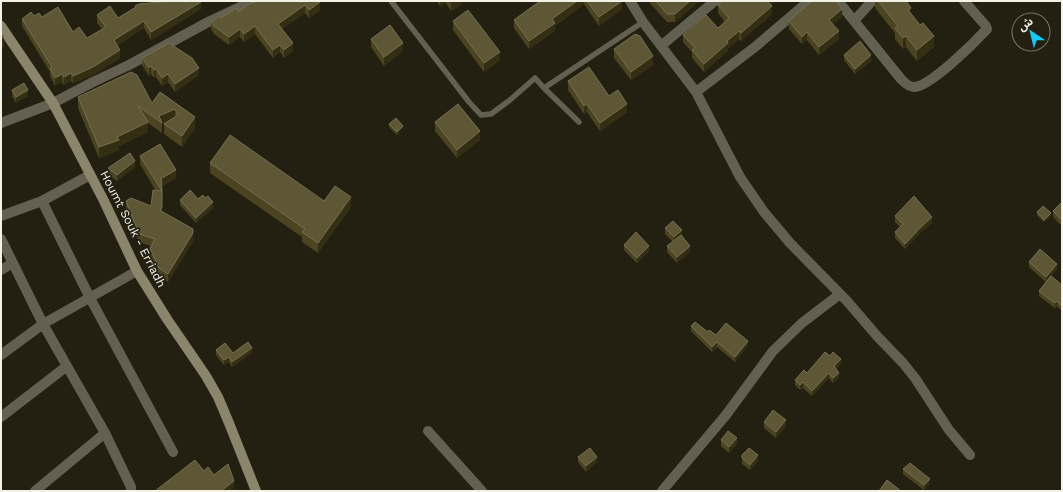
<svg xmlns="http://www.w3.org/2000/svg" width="1063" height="492" viewBox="0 0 1063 492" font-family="'Work Sans','Noto Sans Arabic',sans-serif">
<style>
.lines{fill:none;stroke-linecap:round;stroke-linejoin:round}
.lane{stroke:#646051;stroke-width:5.5}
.street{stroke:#646051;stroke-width:10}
.secondary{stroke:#8a856b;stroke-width:10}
.wall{fill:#4c4421}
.shaded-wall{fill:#342e12}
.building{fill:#5e5736;stroke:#756f52}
.labels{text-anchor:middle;stroke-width:3.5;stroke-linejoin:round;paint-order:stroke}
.street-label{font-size:12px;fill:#f4f2e7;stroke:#242011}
</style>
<rect width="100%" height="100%" fill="#242011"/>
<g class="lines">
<path class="lane" d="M391,1L469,102L481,115L491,114L510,100L535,78L544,88L643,22
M544,88L579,122"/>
<path class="street" d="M630,1L643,22L696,92L755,47L809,1
M838,1L901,79C904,82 908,87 914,87C930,87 975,42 987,29L986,26L964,1
M854,21L872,1
M662,45L715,1
M696,92L740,177L764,212L790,243L847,301L877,336L903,363L915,378L949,430L970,455
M1,123L53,103L93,82L129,65L210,21L253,1
M90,175L42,201L90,298L173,452
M1,216L42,201
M1,239L43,324L105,433L131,487V491
M1,270L13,263
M1,355L43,324L137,271
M1,417L67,366
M428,431L482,491
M35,491L105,433
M662,491L726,415L773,351L802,323L840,294"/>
<path class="secondary" d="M1,26L53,103L104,201L137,271L167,319L206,376L218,397L229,423L256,491"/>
</g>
<path class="wall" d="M320,1V10L309,18L305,13L282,29L293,51L284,58L280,52L273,58L255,34L244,42L240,37L229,45L214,34L211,29V22L238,12L258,2Z
M437,1H461V5L451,11L446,3L440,6Z
M540,1H622V9L599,26L584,4L555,26V31L529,49L514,28V20Z
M648,1H699L675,22H667Z
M875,1H906L911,14L934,47L917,61L906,47L903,49L895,39V33L875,8Z
M718,5L771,6L772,14L741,41L739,39L728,48V51L704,72L692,58V52L683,42V35L718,28L725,22L718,13Z
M135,6L201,9L151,40L144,28L117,45L120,58L93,75L73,83L71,81L64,85L62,82L55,86L50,76V72L22,26V19L34,16L42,17L87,38L102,29L97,23V15L118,18L135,8Z
M842,17L833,24L839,39L819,55L807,40L802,44L789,29V21Z
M453,21L500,60L484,72L453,30Z
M371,39L403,51L384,66L371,47Z
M614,49L653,65L631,80L614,58Z
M844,55L871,61L855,74L844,60Z
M142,58L199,75L175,92L168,82L162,86L156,77L154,78L151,74L149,76L142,65Z
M568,81L609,96L627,112L600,131L587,112L584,114L568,90Z
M12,90L28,96L16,103L12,96Z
M160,92L195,128L182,147L164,134V124L166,123L162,125V133L148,123V132L119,146V150L99,158L78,108V97L152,103Z
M435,122L480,140L457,158L435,131Z
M389,124L403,128L397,135L389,127Z
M140,156L176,178L162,186V213L193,241L168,282L159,276L150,256V248L151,246L139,242L126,210V201L151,206L156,191L140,164Z
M210,163L324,201L351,207L318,253L302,242V237L210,173Z
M135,167L117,181L108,174V168Z
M198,199L213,208L196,223L180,205V200Z
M1062,202V226L1053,217V211Z
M1037,212L1051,216L1044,222L1037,215Z
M895,216L932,223L921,232L905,249L895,238V232L900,227L895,222Z
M665,228L682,235L690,252L677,263L667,252V246L673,242L665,234Z
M624,245L649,251L637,263L624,250Z
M1029,262L1057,269L1051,276L1062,285V311L1057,306L1055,308L1039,296V291L1046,282L1029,267Z
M691,326L716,335L748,345L735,362L717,347L712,352L691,331Z
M216,350L233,353H252L232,367L229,362L224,365L216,355Z
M830,356L841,364L836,369L839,378L833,383L829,378L812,396L803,388L800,390L795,385V380L807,373Z
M764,422L786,426L776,438L764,428Z
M721,440L737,444L729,453L721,446Z
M742,455L758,461L750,470L742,464Z
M578,457L597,462L586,472L578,462Z
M903,469L930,483L924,490L903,474Z"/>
<path class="shaded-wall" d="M440,1H446V3L440,6Z
M454,1H461V5L451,11V3Z
M577,1H584V4L555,26V31L529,49V41L552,19Z
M622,1V9L599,26V17Z
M690,1H699L675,22V14Z
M767,1H776L767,9Z
M201,2V9L151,40V32Z
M320,2V10L309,18V10Z
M305,5V13L278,32V24Z
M772,6V14L741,41V33Z
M911,8V19L908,10Z
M842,9V17L829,28V20Z
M144,21V28L114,48V40Z
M255,26V34L244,42V34Z
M240,29V37L229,45V37Z
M739,31V39L728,48V51L704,72V64L727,41Z
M839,31V39L819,55V47Z
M807,32V40L802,44V37Z
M906,36V47L903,49V38Z
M934,36V47L917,61V50Z
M4,37V47L2,48V52H1V39Z
M293,43V51L284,58V50Z
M403,43V51L384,66V57Z
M280,45V52L273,58V50Z
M120,50V58L93,75L73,83V76Z
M500,52V60L484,72V63Z
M871,55V61L855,74V69Z
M653,56V65L631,80V72Z
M151,66V74L149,76V68Z
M199,68V75L175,92V84Z
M156,69V77L154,78V70Z
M71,73V81L64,85V77Z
M62,74V82L55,86V78Z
M168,74V82L162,86V78Z
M28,90V96L16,103V97Z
M587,104V112L584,114V106Z
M627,104V112L600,131V123Z
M175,109V119L162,125V123L159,116Z
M195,117V128L182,147V136Z
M148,122V132L119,146V150L99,158V147L117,137Z
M403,126V128L397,135V132Z
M480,131V140L457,158V150Z
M135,161V167L117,181V175Z
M176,170V178L162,186V178Z
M351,197V207L318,253V243Z
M213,202V208L196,223V218Z
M1051,213V216L1044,222V220Z
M932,217V223L921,232L905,249V244L921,227Z
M682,230V235L674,243V237Z
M193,233V241L168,282V274Z
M649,246V251L637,263V258Z
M690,246V252L677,263V257Z
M1057,264V269L1046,282V277Z
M1057,301V306L1055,308V303Z
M748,341V345L735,362V357Z
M717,342V347L712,352V347Z
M252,348V353L232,367V362Z
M229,357V362L224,365V360Z
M841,359V364L834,372V366Z
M829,373V378L812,396V391Z
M839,373V378L833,383V378Z
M803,382V388L800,390V385Z
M786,420V426L776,438V432Z
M737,438V444L729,453V447Z
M758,455V461L750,470V465Z
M597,457V462L586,472V466Z
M930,479V483L924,490V485Z
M234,481V488L230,491H221Z"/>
<path class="building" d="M170,1H201V2L151,32L144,21L114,40L120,50L93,67L73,76L71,73L64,77L62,74L55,78L50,68L52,67L22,19L31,12L34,16L39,13L42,17L58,7L73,32L79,27L87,38L106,27L97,15L110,6L118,18L136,7L135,6L139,4Z
M256,1L258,2L259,1H320V2L309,10L305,5L278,24L293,43L284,50L280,45L273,50L255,26L244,34L240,29L229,37L214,26L211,22L220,16L221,18L236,8L238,12L252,2L253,3Z
M540,1H577L552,19L555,23L529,41L514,20Z
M587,1H622L599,17Z
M656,1H690L675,14H667Z
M722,1H767L772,6L741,33L739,31L727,41L728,43L704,64L692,50L695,48L683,35L706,15L718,28L729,18L718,5Z
M812,1H836L842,9L829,20L839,31L819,47L807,32L802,37L789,21Z
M878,1H906L911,8L908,10L920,25L923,23L934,36L917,50L906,36L903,38L895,28L898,26Z
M468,10L500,52L484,63L453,21Z
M390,25L403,43L384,57L371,39Z
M1,33L4,37L1,39Z
M635,34L640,36L653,56L631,72L614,49Z
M860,41L871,55L855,69L844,55Z
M169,43L192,58L199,68L175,84L168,74L162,78L156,69L154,70L151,66L149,68L142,58Z
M589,67L609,96L618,90L627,104L600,123L587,104L584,106L568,81Z
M131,72L137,75L152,103L160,92L195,117L182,136L164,124L178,115L175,109L159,116L162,123L138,106L148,122L117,137L119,140L99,147L78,97Z
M24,83L28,90L16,97L12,90Z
M458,104L480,131L457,150L435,122Z
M396,118L403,126L397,132L389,124Z
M230,135L324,201L335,186L351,197L318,243L302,232L305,229L210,163Z
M160,144L176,170L162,178H161L162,191L140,156Z
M130,153L135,161L117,175L108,168Z
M153,190L162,191V207L160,210L162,211V213L163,212L193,229V233L168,274L159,268L150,248L155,239L139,234L126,201L131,198L151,206Z
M190,190L198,199L203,195L205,198L208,196L213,202L196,218L180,200Z
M914,196L932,217L921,227L905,244L895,232L903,224L895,216Z
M1062,202V220L1053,211Z
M1043,206L1051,213L1044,220L1037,212Z
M673,221L682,230L674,237L665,228Z
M636,232L649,246L637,258L624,245Z
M681,235L690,246L677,257L667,246Z
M1040,249L1057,264L1046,277L1029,262Z
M1051,276L1062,285V306L1057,301L1055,303L1039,291Z
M695,322L708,332L709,330L716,335L726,323L748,341L735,357L717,342L712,347L691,326Z
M248,342L252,348L232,362L229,357L224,360L216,350L225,343L233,353Z
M825,352L830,356L833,352L841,359L834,366L839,373L833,378L829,373L812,391L803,382L800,385L795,380L804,370L807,373Z
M773,410L786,420L776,432L764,422Z
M728,431L737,438L729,447L721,440Z
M590,448L597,457L586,466L578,457Z
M749,448L758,455L750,465L742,458V455Z
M195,460L204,471L208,467L214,475L228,464L234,481L221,491H155Z
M910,463L930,479L924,485L903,469Z
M887,480L901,491H879Z"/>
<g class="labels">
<g class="street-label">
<text transform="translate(133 229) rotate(63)" y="4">Houmt Souk - Erriadh</text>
</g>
</g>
<rect width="1063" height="492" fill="none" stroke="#f4f2e7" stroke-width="4"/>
<g transform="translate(1031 32) rotate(325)"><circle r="19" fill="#242011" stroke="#777467"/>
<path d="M0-3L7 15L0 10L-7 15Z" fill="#14cafb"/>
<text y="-6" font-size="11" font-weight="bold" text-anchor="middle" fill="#f4f2e7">ش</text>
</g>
</svg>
